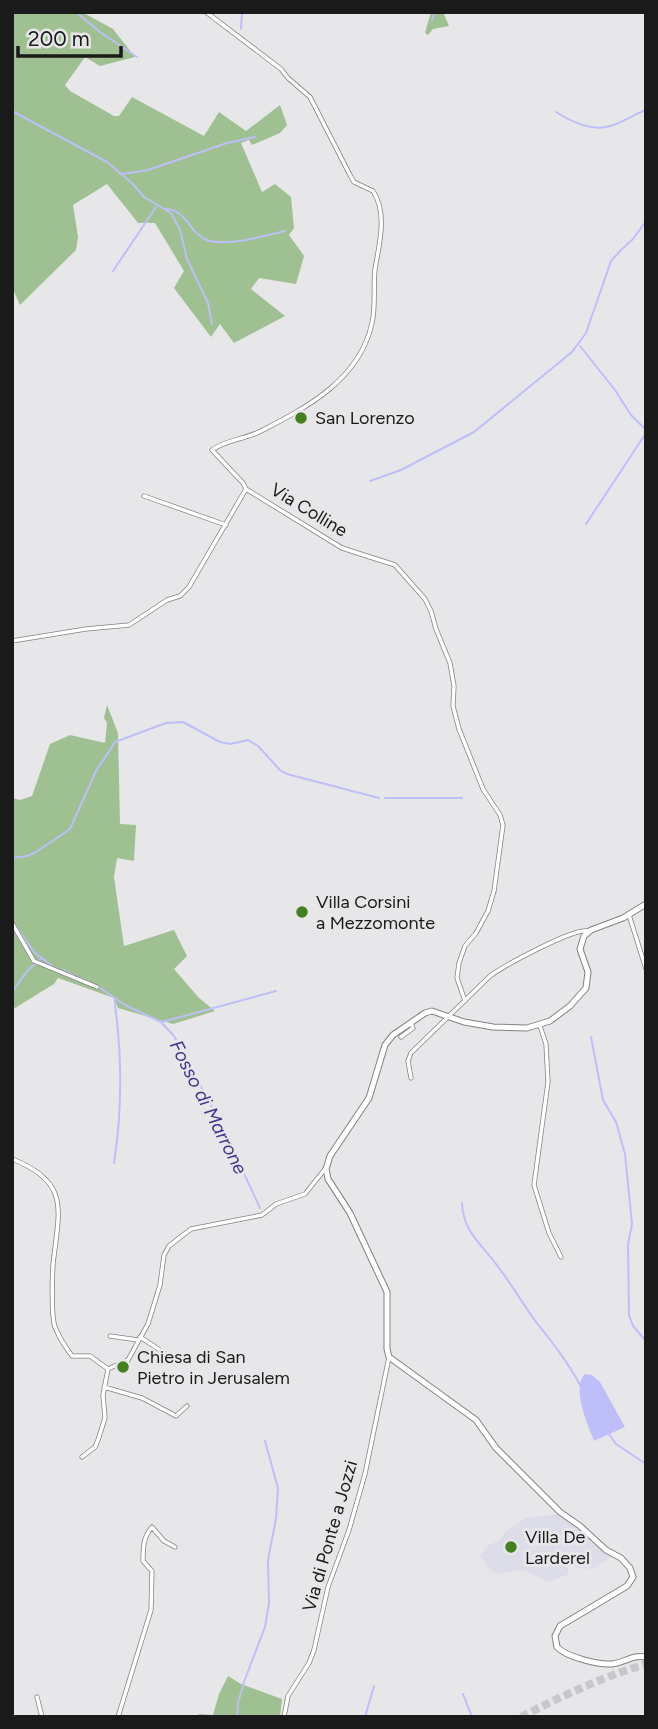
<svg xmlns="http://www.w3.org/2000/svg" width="658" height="1729" viewBox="0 0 658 1729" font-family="Figtree,sans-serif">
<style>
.built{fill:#dcdde8}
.green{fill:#9fc091}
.water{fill:#bebffa}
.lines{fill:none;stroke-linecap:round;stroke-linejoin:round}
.stream{stroke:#bebffa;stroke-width:2}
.highway-tunnel{stroke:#c8c8cb;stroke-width:8;stroke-dasharray:8 4;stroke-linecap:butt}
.street-casing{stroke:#828286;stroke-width:5}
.secondary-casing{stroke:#828286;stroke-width:7}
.street{stroke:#fff;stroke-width:3.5}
.secondary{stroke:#fff;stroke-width:5}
.poi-dot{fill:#43801e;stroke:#e7e7ea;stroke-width:2.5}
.labels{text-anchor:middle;stroke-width:6;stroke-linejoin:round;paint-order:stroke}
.poi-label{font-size:18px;fill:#1a1a1b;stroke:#e7e7ea;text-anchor:start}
.street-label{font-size:18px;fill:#1a1a1b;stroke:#e7e7ea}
.water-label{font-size:19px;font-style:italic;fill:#41388b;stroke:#e7e7ea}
</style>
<rect width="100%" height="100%" fill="#e7e7ea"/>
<path class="built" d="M560,1514L573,1523L611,1557L594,1569L579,1568L567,1563L569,1574L548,1582L524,1570L497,1574L487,1567L480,1555L489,1545L499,1541L506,1531L525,1518Z"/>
<path class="green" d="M12,12H82L113,29L135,57L100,66L85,57L65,85L70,91L114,116H119L132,97L204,136L219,112L246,131L280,105L287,125L280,133L252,145L249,140L241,143L262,192L275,184L291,197L294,228L289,235L304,256L296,284L259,278L251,289L285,316L234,343L220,324L211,337L174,288L184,271L155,223H138L107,184L73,205L78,237L76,250L20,305L12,287Z
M431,12H443L449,26L433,29L428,35L425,33Z
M107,705L118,733L120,824L136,825L134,861L117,858L114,877L124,946L174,930L187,956L174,969L199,998L215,1011L173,1024L118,1008L114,998L58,978L54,984L15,1008L12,1005V798L20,800L32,796L50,744L70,735L105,743L107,723L104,718Z
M228,1676L241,1684L282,1699L280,1717H197L199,1714L213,1715L219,1694Z"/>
<path class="water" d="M585,1374L592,1375L600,1382L625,1427L594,1441C588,1425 571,1388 585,1374Z"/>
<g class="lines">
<path class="stream" d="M76,12L100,32L137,57
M432,20L435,12
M241,29L242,12
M12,111L107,162L133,184L144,197L171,213L180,230L187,259L208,303L212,324
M556,112C570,121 593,132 610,126C622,123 634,114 646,110
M122,174L148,170L227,143L255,137
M164,209C187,208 188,233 207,240C227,247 264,236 285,231
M113,271L156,207
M580,346L615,390L631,415L646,430
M370,481L401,470L474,432L572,352L586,333L611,261L621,250L633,239L646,221
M586,524L646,433
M385,798H462
M12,858L27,856L36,852L70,829L96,771L115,742L166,723L183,722L220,742L230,744L248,740L258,746L280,770L287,774L379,798
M15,925L34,952L56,969
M62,970L89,982
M97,986L125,1005L161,1022L174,1036L220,1122L260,1208
M12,992L28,970L41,959
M114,997C122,1053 123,1106 114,1163
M162,1022L276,991
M591,1037L603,1100L616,1122L625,1154L632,1224L628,1244L629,1315L633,1326L646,1341
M462,1203C463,1233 483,1245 499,1268C512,1285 523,1304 536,1322C552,1342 568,1362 580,1385
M609,1434L616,1444L646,1464
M463,1694L472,1717
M237,1717L238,1703L244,1682L265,1627L269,1603L268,1560L276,1519L278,1488L265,1441
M365,1717L374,1686"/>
<path class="highway-tunnel" d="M521,1717C562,1696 602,1677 646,1664"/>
<defs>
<path id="street" d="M206,12L281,69L288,78L310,97L351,177L354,182L373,191C388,214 379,245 375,269C373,287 376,306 372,323C360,379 308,407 261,431C246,439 225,440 212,450L243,483L246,489
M144,496L226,525
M12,641L86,629L129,625L167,600L180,596L189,587L246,489L342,548L395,565L425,599L431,611L436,629L450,663L454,686L453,706L459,729L483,789L500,815L503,825L494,891L488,911L476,933L465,946L459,963L457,978L465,1001
M629,915L646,969
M12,923L34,961L97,987
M540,1026L546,1044L548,1082L534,1185L549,1233L561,1257
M401,1037L413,1028L411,1023
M411,1078L408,1061L411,1053L490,976C504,966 574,927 589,931
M12,1159C68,1181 60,1207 54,1256C52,1269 51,1316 55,1327C59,1337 66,1348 72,1356H90L108,1369
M110,1336L138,1340
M140,1337L169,1356
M108,1369L128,1360L148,1324L160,1285L164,1255L169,1246L191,1229L262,1215L276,1204L305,1194L325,1169
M104,1387L142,1398L176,1416L187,1406
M82,1457L95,1447L98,1440L105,1418L103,1395L108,1369
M37,1697L42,1717
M118,1717L151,1610L152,1571L143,1561C143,1549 143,1537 152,1527L164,1541L175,1547
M284,1717L288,1696L309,1663L314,1650L328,1587L349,1530L365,1474L389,1357"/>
<path id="secondary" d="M646,904L623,918L591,930L584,936L580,949L588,972L586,988L570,1006L550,1021L527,1028L493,1027L464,1022L432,1011L425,1013L393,1035L385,1045L369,1098L330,1156L326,1169L328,1179L350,1213L387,1292V1349L389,1357L476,1420L496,1448L560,1512L580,1526L606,1550L621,1558L630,1568L633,1577L627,1586L560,1626L555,1636L557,1647C566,1657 599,1665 612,1664C624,1663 633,1654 646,1657"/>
</defs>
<use href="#street" class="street-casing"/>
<use href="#secondary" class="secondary-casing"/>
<use href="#street" class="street"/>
<use href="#secondary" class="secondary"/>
</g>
<g class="poi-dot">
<circle cx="301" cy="418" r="7"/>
<circle cx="302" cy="912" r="7"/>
<circle cx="123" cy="1367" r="7"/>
<circle cx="511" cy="1547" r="7"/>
</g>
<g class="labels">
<g class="poi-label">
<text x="315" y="424">San Lorenzo</text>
<text x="316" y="908">Villa Corsini<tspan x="316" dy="21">a Mezzomonte</tspan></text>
<text x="137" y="1363">Chiesa di San<tspan x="137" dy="21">Pietro in Jerusalem</tspan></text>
<text x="525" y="1543">Villa De<tspan x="525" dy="21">Larderel</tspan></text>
</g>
<g class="street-label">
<text transform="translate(309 510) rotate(31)" y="6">Via Colline</text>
<text transform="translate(330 1536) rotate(-74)" y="6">Via di Ponte a Jozzi</text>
</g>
<g class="water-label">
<text transform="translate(209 1107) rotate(63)" y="7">Fosso di Marrone</text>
</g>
</g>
<rect width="658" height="1729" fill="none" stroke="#1a1a1b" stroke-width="28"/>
<path d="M18 46v10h103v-10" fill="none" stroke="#1a1a1b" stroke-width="3.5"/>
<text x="28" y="46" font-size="21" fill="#1a1a1b" stroke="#e7e7ea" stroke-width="5" paint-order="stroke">200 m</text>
</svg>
